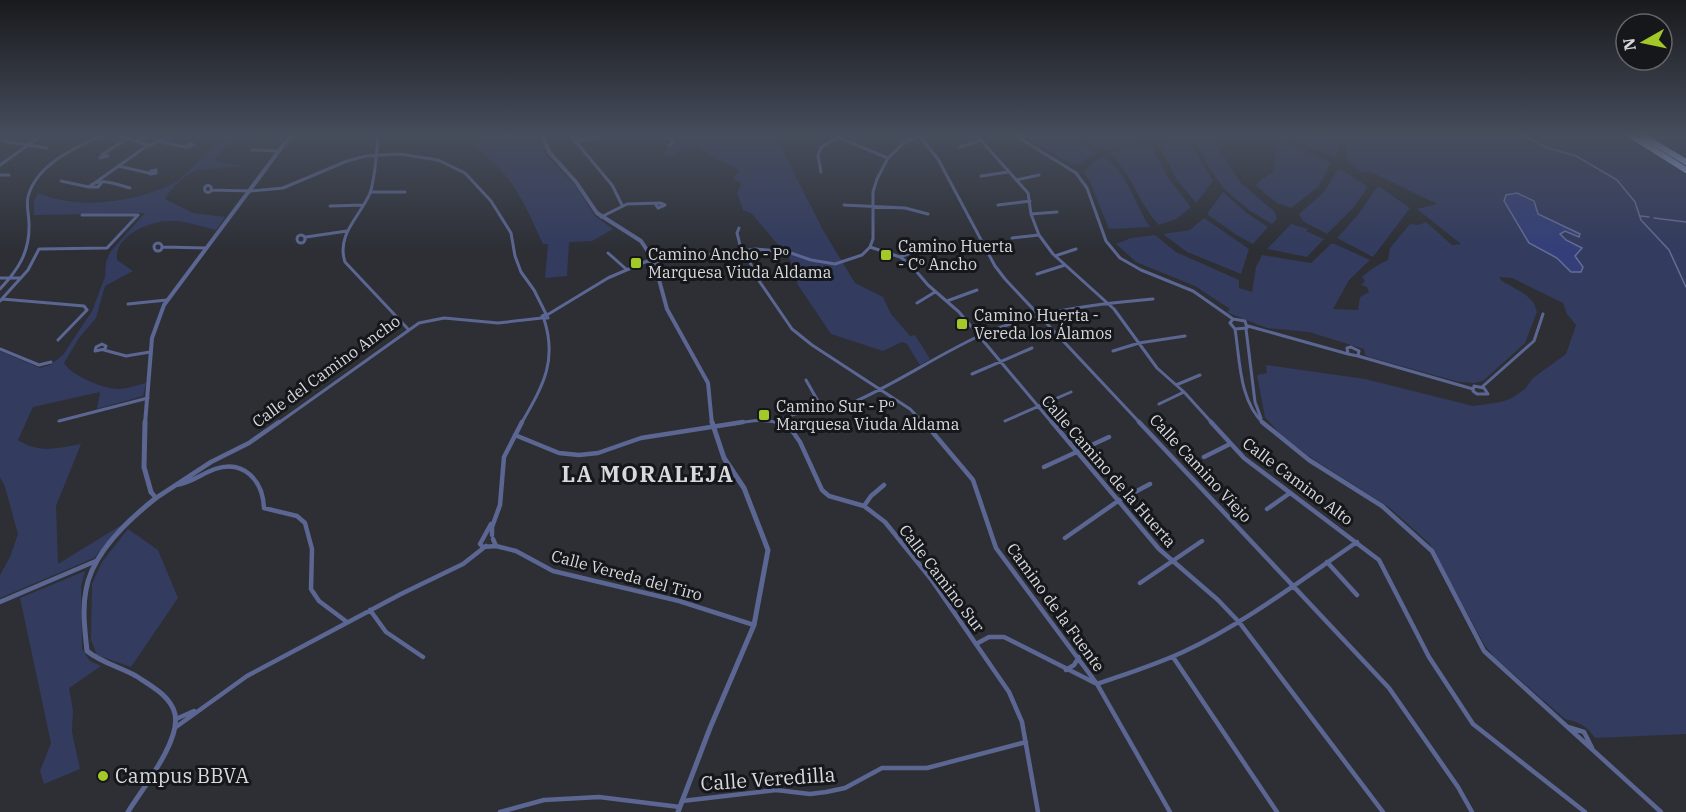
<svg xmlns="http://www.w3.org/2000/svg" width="1686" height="812" viewBox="0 0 1686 812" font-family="'IBM Plex Serif',serif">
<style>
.green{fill:#333b5f}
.water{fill:#343f7a;stroke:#656d98;stroke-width:1.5}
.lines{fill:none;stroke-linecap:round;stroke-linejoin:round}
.stream{stroke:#656d98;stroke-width:1.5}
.minor-far1{stroke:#5b6692;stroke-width:3}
.minor{stroke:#5b6692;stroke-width:4.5}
.tertiary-far1{stroke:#5b6692;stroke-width:4}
.tertiary{stroke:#5b6692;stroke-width:5}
.motorway{stroke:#a4b4f6;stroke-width:6}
.poi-dot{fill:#a2c928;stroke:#16171a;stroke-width:2}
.labels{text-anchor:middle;stroke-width:6;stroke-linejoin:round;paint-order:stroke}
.poi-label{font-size:16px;fill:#d8d9dd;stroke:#16171a;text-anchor:start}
.street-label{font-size:16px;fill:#d8d9dd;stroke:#16171a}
.near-poi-label{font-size:20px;fill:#d8d9dd;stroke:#16171a;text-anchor:start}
.near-street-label{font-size:20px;fill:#d8d9dd;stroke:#16171a}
.district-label{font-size:22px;font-weight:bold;letter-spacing:1.5px;fill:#d8d9dd;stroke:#16171a}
</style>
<rect width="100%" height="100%" fill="#2d2f35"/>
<path class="green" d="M225,136L244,137L230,141L216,159L219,162L245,166L197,170C185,175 171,188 165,199L193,213L225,217L216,230C202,227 187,221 173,221C152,220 114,234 117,260L133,271L105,286L96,318L79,338L64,363C70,375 104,389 118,389C127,389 137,385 146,383L143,396L97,409L100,392L33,407L18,440C40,454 57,448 81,444L56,506L58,564L123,524L94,558L0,598V575L10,557L18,534L5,487L0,477V351L40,368L50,365L63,355L92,311L105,277L106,262L111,251L145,213L34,215V201L38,193C81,211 137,202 178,181Z
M485,136H540L545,154L576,186L595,216L613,229L592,241L569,242L567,276L545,278L548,244H543C524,203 514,176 476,148Z
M679,136H762L779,143L823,230L855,283L883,297L891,314L910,336L915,335L930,359L920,365L907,344L902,342L883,351L831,334L798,285L790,259L752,214L743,210L737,193L741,183L733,179L739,170L691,144L670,156L663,154L678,141Z
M1024,136H1070L1096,153L1075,166Z
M1079,136H1145L1147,139L1103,150Z
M1208,136L1214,141L1241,183L1275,212L1277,219L1272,224L1250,211L1225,190L1210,169L1194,140Z
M1286,136H1342L1336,158Z
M1349,136H1626L1686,174V734L1595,738C1587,726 1579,722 1565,719L1494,657L1484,644L1430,544L1390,508L1307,455L1280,434L1265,417L1257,375L1267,373L1266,365L1365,379L1473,406L1501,402L1512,398L1525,389L1533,378L1566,354L1576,325L1567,314L1563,303L1512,278L1499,277L1502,281L1525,294L1534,303L1537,312L1525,343L1483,381L1474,383L1459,382L1369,357L1365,355L1364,349L1309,332L1267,328L1231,314L1227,312L1230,309L1195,286L1136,262L1116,244L1131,238L1155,235L1176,252L1239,280V288L1252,292L1256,267L1262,255L1311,263L1331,244H1335L1370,260L1349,280L1333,309L1358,310L1360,297L1369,292L1367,287L1361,285L1365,281L1362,277C1370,270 1377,265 1388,260L1390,248L1410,224L1419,225L1426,222L1452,245L1461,244L1417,209L1437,204L1369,171L1363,173C1346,161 1342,157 1349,136Z
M1650,136H1686V158Z
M1277,138L1331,163L1318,187L1291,208L1277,203L1255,185L1273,171Z
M1186,139L1189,140L1213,181L1196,203L1177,180L1158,144Z
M1151,145L1169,179L1191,207L1176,219L1159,225C1140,206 1132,174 1110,153L1126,148Z
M1103,156C1127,171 1135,205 1150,227L1109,229L1090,182L1084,172L1092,163Z
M1338,169L1342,170L1368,187L1353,208L1327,234L1303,221L1299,214L1324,192Z
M1378,186L1410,208L1373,257L1337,238L1357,216Z
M1223,192L1248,214L1268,227L1253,244L1235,234L1207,214Z
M1204,218L1249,249L1241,274L1187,252L1163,234L1190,230Z
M1291,224L1308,229L1306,231L1324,239L1307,257L1267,249Z
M128,529L158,550L178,598L131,667L97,655L91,640L92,584L102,562Z
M85,571L81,587L82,649L90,661L101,666L69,688L73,710L72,732L80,769L44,784L40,771L51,743L20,598Z"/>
<path class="water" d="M1517,193L1534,201L1538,214L1580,234L1579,237L1565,231L1560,234L1566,240L1582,248L1575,256L1583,267L1581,272H1571L1557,258L1529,243L1504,201L1506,195Z"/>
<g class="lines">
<path class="stream" d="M1525,136L1548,148L1576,156L1617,180L1635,202L1641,220L1669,250L1686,287
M1641,216L1649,217
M1654,218L1686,222"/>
<path class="minor-far1" d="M121,136L148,145
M378,136C376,155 376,175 370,193C360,217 336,234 345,262L408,329
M571,136L612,185L622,205
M663,136L675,140L669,146
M835,136L888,158
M977,136L1028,193L1031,214L1039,235L1053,254L1114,309L1157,368L1184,392L1213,424
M1016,136L1076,173L1087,188L1106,241L1120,258L1141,270L1193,291L1233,319
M920,137L938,159L995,266L1005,279L1141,424
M3,141L47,148
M137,142L145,136
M161,142L185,147
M574,142L600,136
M905,143L914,139
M189,144H193L194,145L185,147Z
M960,147L982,140
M252,150L280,151
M103,154L125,140
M103,154L108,156L100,158Z
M0,165L41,136
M118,166L149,173
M156,170V173L150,174L151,171Z
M821,172L818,156L821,147L839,137
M0,175H9
M981,176L1008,172
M1016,180L1039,175
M61,181L89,187
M96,182L144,148L170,136
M102,182L98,187H89C98,176 118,185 130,188
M204.5 189a3.5 3.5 0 1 1 7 0a3.5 3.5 0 1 1-7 0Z
M211,190L250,191L283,188L347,161L366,156L400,154L438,160L465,173L491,201L511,233L515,256L521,272L534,290L546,314
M370,192H405
M844,205L905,208L928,214
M998,205L1030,201
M330,206L363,205
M1031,214L1057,212
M601,217L627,204L660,203L665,205L658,208L656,205
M739,228L737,233L741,249
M297 239a4 4 0 1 1 8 0a4 4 0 1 1-8 0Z
M306,237L347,231
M1012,238L1039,235
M154 247a4 4 0 1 1 8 0a4 4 0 1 1-8 0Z
M163,247L206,248
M870,247L900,257L910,264L928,285L959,312L1053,424
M745,249L755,275L792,329L812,345L910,409L925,424
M608,253L626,269
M1055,256L1076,249
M900,257L924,248L951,246
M658,261L756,249L788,252L811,260L835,264L862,255L870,247L873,239V192L877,179L888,158L910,137
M1037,274L1065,265
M0,278H21
M0,289C18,270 30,252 29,224C29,215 26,205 28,197C36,165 73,149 100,136
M2,299L84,306L87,310L58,340
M0,301L28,270L39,249L107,248L138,215H82
M947,301L977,290
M917,303L935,292
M128,304L167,300
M546,314L548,318H542V316Z
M547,315L608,278L652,259L658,261L655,265L649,263
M1233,319L1245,321L1247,328L1235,329L1230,323Z
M1248,326L1348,354
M1235,329C1240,360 1239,401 1264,424
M1246,329L1255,402L1261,418
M102,344L106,346L105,349L95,351L96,347Z
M1351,347L1359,351L1358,356L1348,354L1347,348Z
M0,349L39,365L51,362
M104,350L126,356L150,352
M1113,351L1139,343L1185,336
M1358,356L1473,389
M972,374L1032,348
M806,380L823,410
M1176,385L1200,375
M1474,386L1484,388L1488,394H1477L1473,391Z
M1482,387L1534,341L1543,314
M1159,404L1184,392
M59,421L148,398
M779,421C802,407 830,412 854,402C897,383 936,356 979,336C1034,311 1094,304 1153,299
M1005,421L1071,392
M277,424L419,323L444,318L498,323L542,318
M521,424C542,387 558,362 544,319
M733,424C750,421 765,418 782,424"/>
<path class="minor" d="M777,422L793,432L800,442L822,490L829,496L864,506L885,522L931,579L1009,692L1022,722L1038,812
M924,422L973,480L996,548L1097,684L1170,812
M1052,422L1159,549L1218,600L1239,622L1383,812
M1139,422L1389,688L1458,787L1472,812
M1211,422L1244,458L1379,560L1429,657L1473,724L1585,812
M1262,422L1309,460L1382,506L1432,551L1484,651L1661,812
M515,435L559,453L579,455L598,453L641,438L743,422
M1204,457L1230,444
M1044,467L1109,437
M176,485C191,483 201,474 215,469C244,459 263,481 264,508L297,516L305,523L312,549L311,589L319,601L347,622
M151,492L156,498L211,462L249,443L279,422
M864,506L871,496L884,485
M1267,509L1290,493
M491,524L480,544L483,547L496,546L493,539
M492,535V527L500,505L504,457L522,422
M1065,538L1118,501L1150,484
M496,546L516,551L553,571L679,601L754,625
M1327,562L1357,595
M1140,583L1202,541
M0,602L96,561
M370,610L386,632L423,657
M976,644L989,637H1004L1097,684C1126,674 1155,665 1183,652C1245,623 1301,580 1357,542
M1173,657L1277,812
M1066,670L1074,665L1079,657
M176,719L194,711
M176,727L247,676L401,594L463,564L486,546
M1568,727L1584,732L1592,748
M682,801L776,790L810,794L826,792L845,788L882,768H927L1026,742
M500,812L544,800L599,797L680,807"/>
<path class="tertiary-far1" d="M543,136L549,152L576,182L597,213L641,241L653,259
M655,265L667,309L708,383L712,424
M145,424L152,338L164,305L290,136"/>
<path class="tertiary" d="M145,422L144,467L151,492
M128,812C142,789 181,741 175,714C171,696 150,685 136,676C120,667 102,663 87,651C85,631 82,610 86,590C92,553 128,520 156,498
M678,812L710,728L754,625L768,550L744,488L724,458L712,422"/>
<path class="motorway" d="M1632,136L1686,170
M1643,136L1686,162"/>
</g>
<linearGradient id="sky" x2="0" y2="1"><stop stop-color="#191a1d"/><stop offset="0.54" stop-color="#464d5c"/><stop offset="1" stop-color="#464d5c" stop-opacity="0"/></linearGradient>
<rect width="1686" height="250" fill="url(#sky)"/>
<g class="poi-dot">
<rect x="880" y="249" width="12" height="12" rx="3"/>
<rect x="630" y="257" width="12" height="12" rx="3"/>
<rect x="956" y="318" width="12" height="12" rx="3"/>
<rect x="758" y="409" width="12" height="12" rx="3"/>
<circle cx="103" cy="776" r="6"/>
</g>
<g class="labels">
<g class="poi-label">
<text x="898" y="252">Camino Huerta<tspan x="898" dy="18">- Cº Ancho</tspan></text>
<text x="648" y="260">Camino Ancho - Pº<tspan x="648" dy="18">Marquesa Viuda Aldama</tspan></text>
<text x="974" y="321">Camino Huerta -<tspan x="974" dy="18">Vereda los Álamos</tspan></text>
<text x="776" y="412">Camino Sur - Pº<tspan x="776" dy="18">Marquesa Viuda Aldama</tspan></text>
</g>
<g class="street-label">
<text transform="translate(326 371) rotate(-36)" y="6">Calle del Camino Ancho</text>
<text transform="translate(1201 468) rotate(47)" y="6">Calle Camino Viejo</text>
<text transform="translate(1109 471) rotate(49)" y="6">Calle Camino de la Huerta</text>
<text transform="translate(1298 481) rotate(37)" y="6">Calle Camino Alto</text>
<text transform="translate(627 575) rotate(15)" y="6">Calle Vereda del Tiro</text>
<text transform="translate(942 578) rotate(53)" y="6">Calle Camino Sur</text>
<text transform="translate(1056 607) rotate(54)" y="6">Camino de la Fuente</text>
</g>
<g class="near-poi-label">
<text x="115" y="783">Campus BBVA</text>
</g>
<g class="near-street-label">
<text transform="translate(768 779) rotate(-4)" y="7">Calle Veredilla</text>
</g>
<g class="district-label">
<text x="648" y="482">LA MORALEJA</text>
</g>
</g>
<g transform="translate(1644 42) rotate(261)"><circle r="28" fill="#16171a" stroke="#646568" stroke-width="1.5"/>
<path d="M0-4.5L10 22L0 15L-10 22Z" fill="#a2c928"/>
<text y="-9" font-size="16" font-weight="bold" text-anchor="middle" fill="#d8d9dd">N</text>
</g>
</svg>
